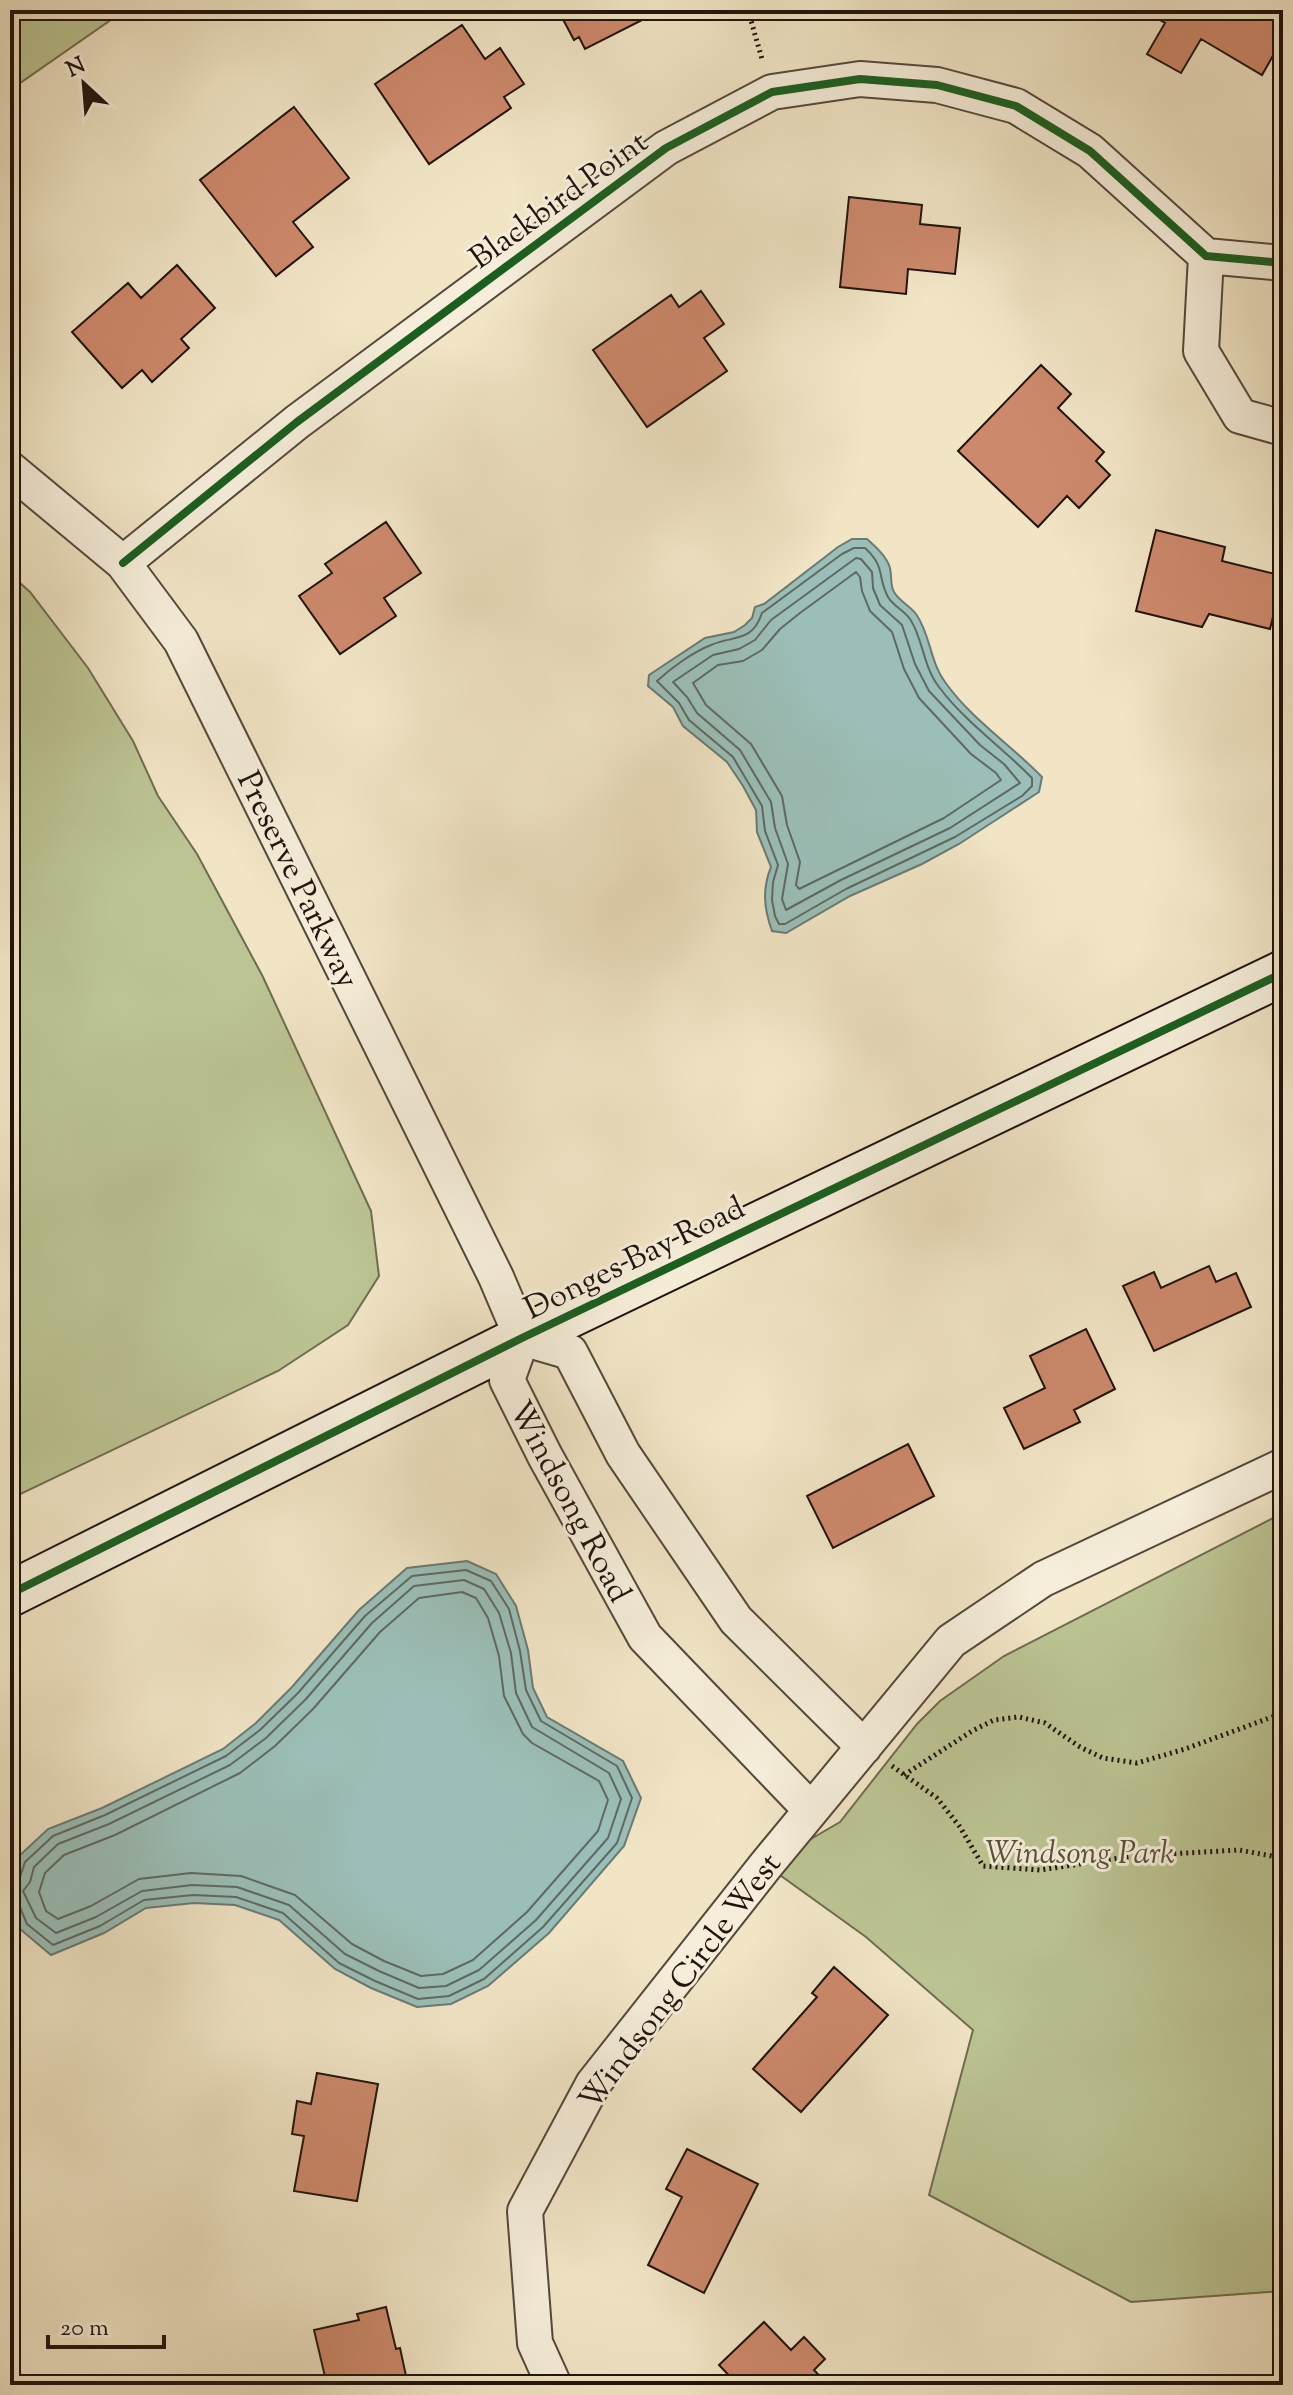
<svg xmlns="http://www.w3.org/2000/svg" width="1293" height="2395" viewBox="0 0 1293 2395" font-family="'Sorts Mill Goudy',serif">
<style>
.green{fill:#bcc493;stroke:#6e6c50;stroke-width:2}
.water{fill:#9bbfb8;stroke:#6a7a74;stroke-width:2}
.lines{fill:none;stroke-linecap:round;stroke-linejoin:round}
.shore{stroke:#5e6962;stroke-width:2}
.building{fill:#cd896c;stroke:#20130d;stroke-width:2}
.street-casing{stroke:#54483b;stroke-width:38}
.secondary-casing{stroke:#20130d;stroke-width:48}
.path{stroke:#20130d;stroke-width:5;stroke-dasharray:2 4;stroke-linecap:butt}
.street{stroke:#f6eeda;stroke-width:34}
.secondary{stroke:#f6eeda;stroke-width:44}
.cycleway-casing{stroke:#f6eeda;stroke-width:13}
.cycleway{stroke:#1b5e20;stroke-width:8}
.labels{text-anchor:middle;stroke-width:6;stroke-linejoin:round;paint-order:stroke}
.street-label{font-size:32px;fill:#20130d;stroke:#f6eeda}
.park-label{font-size:32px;font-style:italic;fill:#57513c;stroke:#f6eeda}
</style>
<rect width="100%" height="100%" fill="#f1e5c6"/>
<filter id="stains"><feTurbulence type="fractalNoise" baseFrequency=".0025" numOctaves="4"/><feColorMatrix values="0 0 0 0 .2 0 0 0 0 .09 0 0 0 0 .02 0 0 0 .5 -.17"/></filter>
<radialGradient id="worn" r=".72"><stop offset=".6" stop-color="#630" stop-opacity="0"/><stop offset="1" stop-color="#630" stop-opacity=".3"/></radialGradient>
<path class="green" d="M10,10H125L10,90Z
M10,574L30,592L88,668L133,741L158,796L197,854L263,977L371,1211L379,1276L348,1325L278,1371L10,1499Z
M1283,1513V2291L1131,2302L929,2195L973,2030L866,1937L766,1865L840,1822L917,1724L940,1701L1004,1656Z"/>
<path class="water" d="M852,539H867C876,547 887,557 890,568C892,577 890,585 894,592C899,601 910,606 916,614C930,633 930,662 945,682C971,719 1011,745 1042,777L1039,792L959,844L922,864L850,896L786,933L772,931C764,909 762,889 771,867L757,832L756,810L743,786L727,762L683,726L673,707L648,686L649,675L705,638L734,632L745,625L752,618L755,607L764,604L838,547Z
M467,1561L496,1574L516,1606L528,1650L533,1688L547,1717L623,1761L641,1798L624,1846L549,1933L488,1986L451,2004L417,2007L371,1988L335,1969L279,1920L235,1905L194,1903L146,1908L104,1933L51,1955L20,1929L10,1899L17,1858L48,1829L102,1808L223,1749L256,1723L292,1687L359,1610L407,1568Z"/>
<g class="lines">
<path class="shore" d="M854,548H865C886,567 877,577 888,597C893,606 904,610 910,619C923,638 923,667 939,687C965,722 1002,747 1032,778V786L1022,796L955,837L846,889L785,924H779L775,916L772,900L773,882L778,865L765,831L762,806L733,757L689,720L679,703L657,681C671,668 693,652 711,645C734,635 752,643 762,613L842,554Z
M856,558L861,559L872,572L873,588L880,605L902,625L915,664L929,691L980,745L1004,764L1020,783L950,828L841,880L786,910L782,899L788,864L775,828L771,802L740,750L697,713L687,697L673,682L713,655L739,649L755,640L771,620Z
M856,572L860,577L862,591L870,611L892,632L904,669L919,698L971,754L996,773L1001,780L944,818L799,889L796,885L800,862L787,825L782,796L751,744L706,705L693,683L718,665L743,661L762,650L780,629L800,613Z
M464,1580L484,1589L499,1613L511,1653L516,1693L532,1727L609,1773L621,1799L608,1838L536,1920L479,1970L446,1986L419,1988L379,1971L345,1954L289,1905L237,1887L192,1885L142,1891L96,1917L56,1933L36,1918L23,1891L30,1882L34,1867L58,1844L109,1824L230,1765L266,1738L306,1699L372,1623L414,1586Z
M462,1592L476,1598L488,1618L499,1656L504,1696L523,1734L532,1743L599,1781L608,1800L598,1831L527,1912L473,1960L443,1974L421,1976L384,1961L352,1944L295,1895L241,1876L191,1873L139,1879L91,1906L58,1919L46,1911L39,1892L45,1873L64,1855L115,1835L240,1773L275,1746L313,1709L380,1632L419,1598Z
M10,1883L19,1880L25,1862L53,1836L105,1815L226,1756L260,1730L298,1693L365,1616L412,1576L466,1570L491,1581L509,1609L520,1651L526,1690L541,1721L617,1766L632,1798L617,1843L543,1927L484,1979L449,1996L418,1999L375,1981L339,1963L283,1913L236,1897L193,1895L144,1900L100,1926L53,1945L27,1924L19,1905L10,1902"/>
</g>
<path class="building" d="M558,10H650L652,15L585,49L579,37L574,40Z
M1161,10H1280L1275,20L1283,25V38L1262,75L1201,39L1181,73L1147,54L1165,23L1156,18Z
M462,25L485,59L500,48L524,84L504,97L511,108L429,164L375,84Z
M294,107L349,178L293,222L313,247L276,276L200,180Z
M849,197L922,205L920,224L960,228L955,274L908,269L906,294L840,287Z
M177,265L215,308L181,339L189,348L152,382L142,370L122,388L72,332L128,283L141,298Z
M701,291L724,324L704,338L727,371L647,427L593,350L671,295L679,307Z
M1041,365L1071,394L1058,408L1104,452L1096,461L1110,475L1079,508L1067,496L1038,527L958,451Z
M386,522L421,573L384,598L396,616L340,654L299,596L332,573L325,564Z
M1156,530L1225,547L1222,561L1283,576L1270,629L1209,614L1202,627L1136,611Z
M1209,1266L1216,1282L1236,1273L1251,1307L1154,1351L1123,1286L1154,1272L1161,1288Z
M1086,1329L1115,1389L1074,1410L1080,1422L1024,1449L1004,1408L1045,1388L1030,1356Z
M908,1444L934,1496L833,1548L807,1496Z
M834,1967L888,2015L801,2112L753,2069L817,1997L812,1993Z
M317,2073L378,2084L357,2201L294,2191L304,2136L292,2134L297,2101L311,2104Z
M687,2149L758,2184L704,2293L648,2265L682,2197L666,2189Z
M386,2307L396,2349L400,2348L408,2385H327L314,2330L359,2320L357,2314Z
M764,2322L791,2350L804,2337L825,2359L814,2370L828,2385H738L719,2365Z
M1283,2354V2385H1279L1275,2355Z"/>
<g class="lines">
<defs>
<path id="street" d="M1206,256L1201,351L1240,416L1283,428
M10,469L123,563L181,641L496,1277L522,1338
M123,563L297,422L666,148L772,92L860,79L937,85L1016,106L1090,151L1206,256L1283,263
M522,1338L507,1380L545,1456L645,1637L811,1810
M522,1338L570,1352L623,1454L736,1620L864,1747
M554,2385L535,2343L525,2211L593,2084L766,1865L951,1641L1043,1579L1283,1466"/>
<path id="secondary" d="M10,1594L522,1338L1283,973"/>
</defs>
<use href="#street" class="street-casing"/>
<use href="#secondary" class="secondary-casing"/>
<path class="path" d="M748,10L762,59
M892,1766L937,1798L960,1827L983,1866L1040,1870L1133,1856L1239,1850L1283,1858
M904,1775L972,1731L994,1720L1019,1717L1045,1723L1080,1747L1103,1758L1137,1763L1185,1749L1283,1713"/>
<use href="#street" class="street"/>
<use href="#secondary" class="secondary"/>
<defs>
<path id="cycleway" d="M123,563L297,422L666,148L772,92L860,79L937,85L1016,106L1090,151L1206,256L1283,263
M10,1594L522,1338L1283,973"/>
</defs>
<use href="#cycleway" class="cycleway-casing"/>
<use href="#cycleway" class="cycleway"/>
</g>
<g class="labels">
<g class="street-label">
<text transform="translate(558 199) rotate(-36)" y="11">Blackbird Point</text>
<text transform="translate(299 879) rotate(64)" y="11">Preserve Parkway</text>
<text transform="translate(634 1257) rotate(-26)" y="11">Donges Bay Road</text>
<text transform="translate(571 1501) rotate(62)" y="11">Windsong Road</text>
<text transform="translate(679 1981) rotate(-53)" y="11">Windsong Circle West</text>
</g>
<g class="park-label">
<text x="1080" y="1863">Windsong Park</text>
</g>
</g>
<rect width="1293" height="2395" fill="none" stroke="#f1e5c6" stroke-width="40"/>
<rect x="12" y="12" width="1269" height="2371" fill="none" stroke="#20130d" stroke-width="4"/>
<rect x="20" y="20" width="1253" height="2355" fill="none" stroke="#20130d" stroke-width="2"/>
<g transform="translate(84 84) rotate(334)" stroke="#f6eeda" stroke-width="6" paint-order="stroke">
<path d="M0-6L14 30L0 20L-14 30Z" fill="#20130d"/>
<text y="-12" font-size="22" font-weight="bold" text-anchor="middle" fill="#20130d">N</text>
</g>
<path d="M48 2335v12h116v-12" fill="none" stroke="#20130d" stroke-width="4"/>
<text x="60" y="2335" font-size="24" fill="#20130d" stroke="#f6eeda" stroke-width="6" paint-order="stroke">20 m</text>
<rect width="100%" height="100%" filter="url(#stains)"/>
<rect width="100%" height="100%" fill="url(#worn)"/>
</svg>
